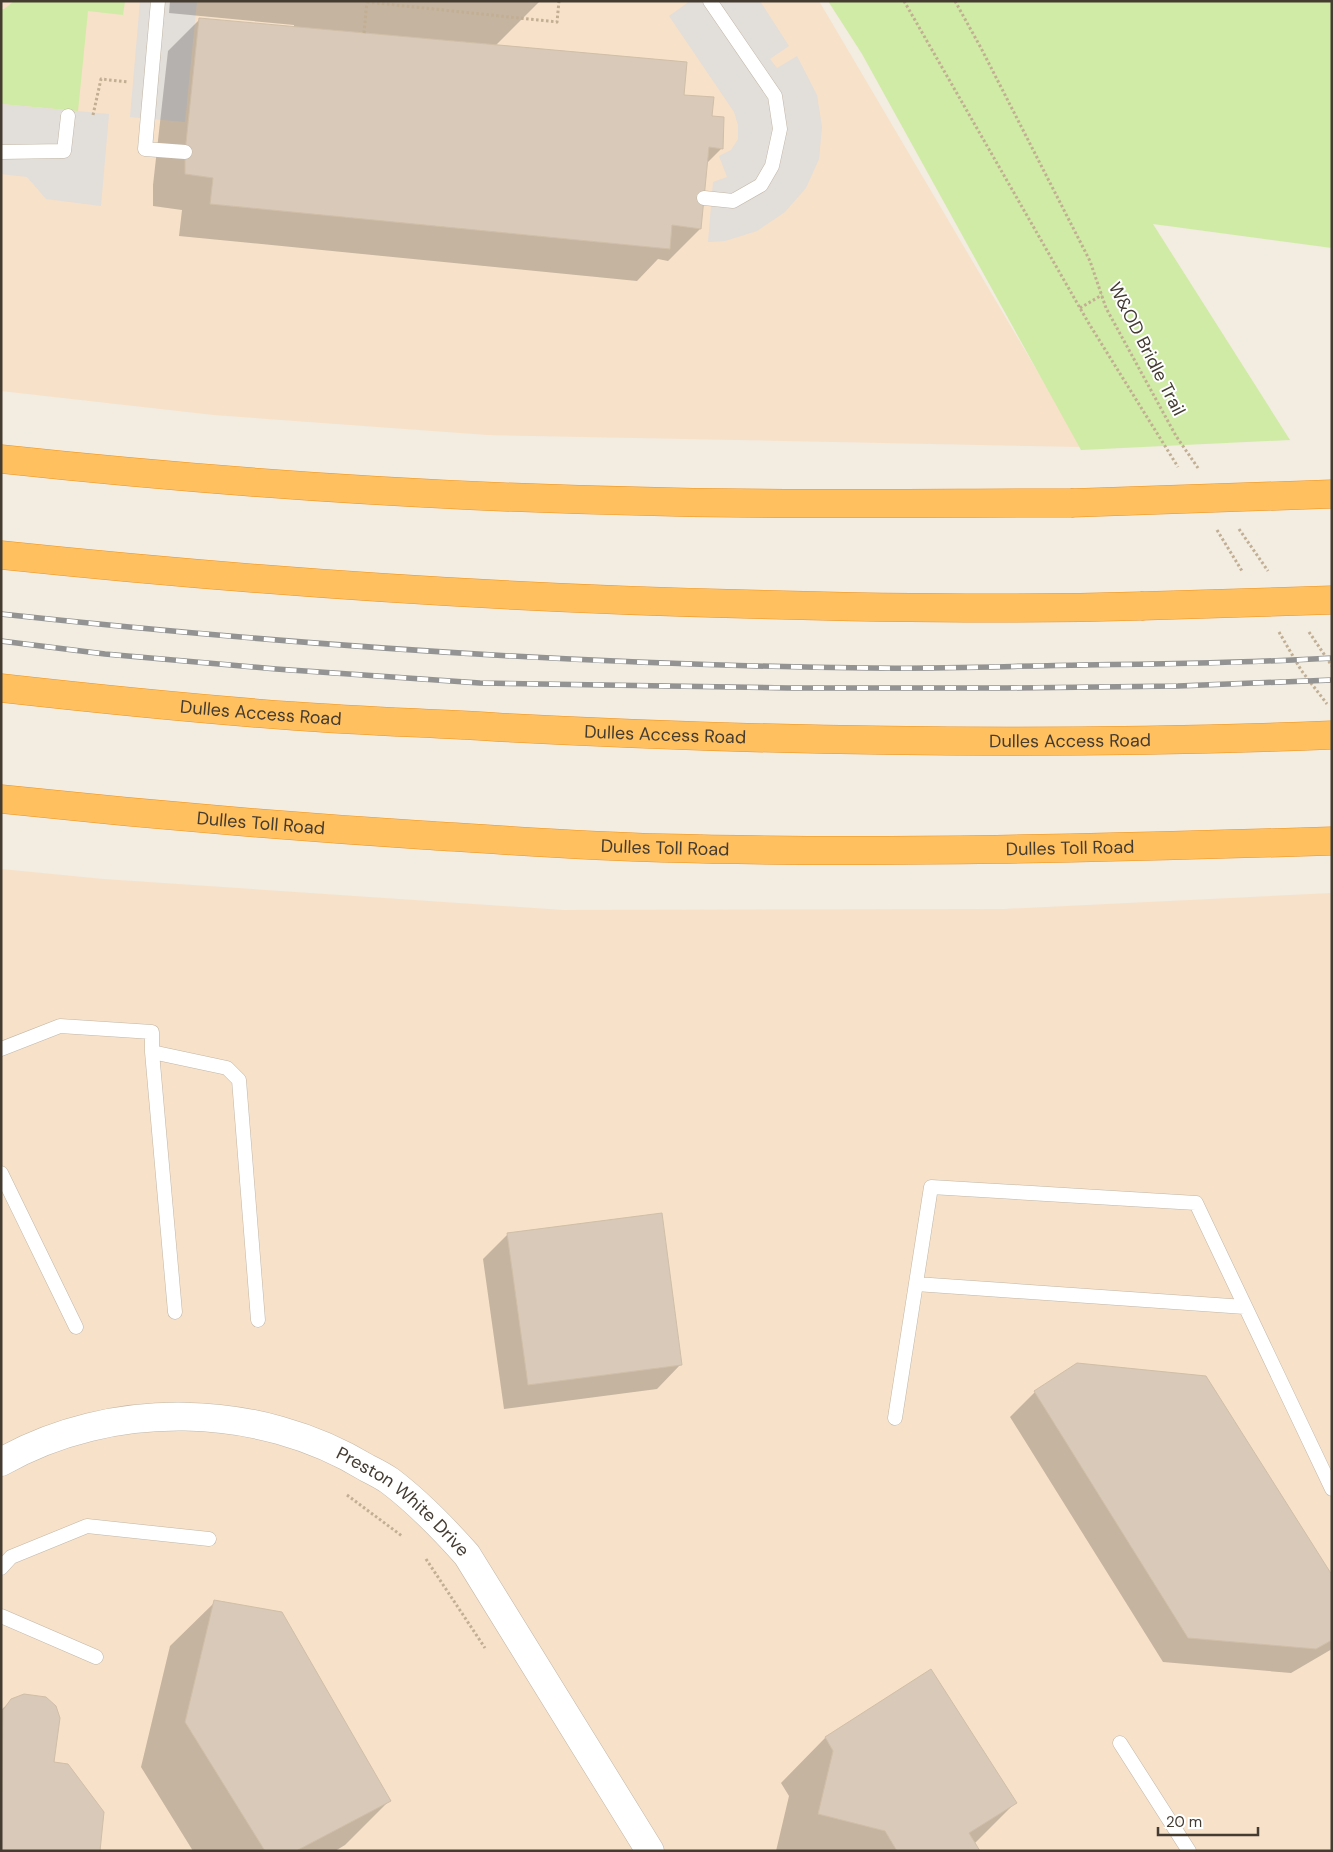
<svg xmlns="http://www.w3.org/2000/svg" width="1333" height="1852" viewBox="0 0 1333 1852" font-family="'DM Sans',sans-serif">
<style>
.commercial{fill:#f7e1c9}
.green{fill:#d0eba5}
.parking{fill:#e2deda}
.shadow{fill:#0003}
.building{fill:#d8c9b8;stroke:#d0bea8}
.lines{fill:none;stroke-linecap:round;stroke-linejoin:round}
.service-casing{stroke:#c1b6a6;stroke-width:15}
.minor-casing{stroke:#c1b6a6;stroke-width:29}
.motorway-casing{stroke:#eb9422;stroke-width:29}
.path{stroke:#c1ae93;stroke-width:3;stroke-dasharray:2.5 2.5;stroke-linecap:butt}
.service{stroke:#fff;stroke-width:14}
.minor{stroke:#fff;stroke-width:28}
.motorway{stroke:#ffc05f;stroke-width:28}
.rail-casing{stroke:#939393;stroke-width:5.5}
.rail{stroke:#fff;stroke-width:4;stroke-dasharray:11;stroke-linecap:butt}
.motorway-bridge-casing{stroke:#eb9422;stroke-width:29;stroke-linecap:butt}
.motorway-bridge{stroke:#ffc05f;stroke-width:28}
.labels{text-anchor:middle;stroke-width:4;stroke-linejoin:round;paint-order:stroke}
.street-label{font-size:18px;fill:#443b31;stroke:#fff}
</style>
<rect width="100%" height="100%" fill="#f2ece1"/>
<path class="commercial" d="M1,1H819L1082,447L488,435L214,415L1,391Z
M1,869L103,879L563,910L1005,909L1332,893V1851H1Z"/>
<path class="green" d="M14,1H125L123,15L88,11L78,111L1,104V9H4Z
M828,1H1332V248L1153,224L1290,440L1081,450L862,54Z"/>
<path class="parking" d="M140,1H197L185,122L130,117Z
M690,1H760L789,46L770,59L777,68L797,56L817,95L822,127L819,159L806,188L785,212L757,231L725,241L708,242L713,182L727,177L719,156L731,150L738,139V125L734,112L669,16Z
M1,104L109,114L101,206L46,199L27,177L1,174Z"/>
<path class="shadow" d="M170,1H540L495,46L683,96L710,117L722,148L706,164L700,229L668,261L658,259L637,281L179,236L182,210L153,206V185L168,51L200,19L294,28V25L169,13Z
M508,1234L681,1364L657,1389L504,1409L483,1259Z
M1077,1365L1332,1577V1649L1291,1673L1163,1662L1010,1417L1035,1392Z
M215,1602L389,1801L345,1845L335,1851H193L141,1767L170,1646Z
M931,1671L1015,1803L974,1844L979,1851H776L789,1796L781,1783L825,1738Z
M12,1700L53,1763L1,1851V1710Z"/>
<path class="building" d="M199,18L687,62L684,95L714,97L712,116L724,117L723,149L709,147L701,229L672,225L670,249L210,204L213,178L185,174V152Z
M662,1213L682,1365L528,1385L507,1233Z
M1077,1363L1206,1376L1332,1575V1640L1316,1649L1188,1638L1034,1391Z
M214,1600L282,1612L391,1801L296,1851H265L185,1722Z
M931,1669L1017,1803L969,1833L980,1851H897L885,1831L818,1814L833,1751L825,1737Z
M24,1694L46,1697L56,1706L60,1718L54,1762L68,1764L104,1812L100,1851H1L3,1710L11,1699Z"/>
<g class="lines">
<defs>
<path id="service" d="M158,1L145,149L185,152
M1,152L64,151L68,116
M704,198L733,201L761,185L772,166L780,129L775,96L710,1
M1,1049L60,1026L152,1032V1052
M1,1173L76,1327
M916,1284L1245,1307
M175,1312L152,1052L227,1068L239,1080L258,1320
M895,1418L931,1187L1196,1203L1332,1489
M1,1568L11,1557L87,1526L209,1539
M1,1616L96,1657
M1120,1743L1189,1851"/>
<g id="minor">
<path id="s1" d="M1,1462C112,1399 259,1402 367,1468C375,1472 383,1476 390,1481C419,1503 443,1528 467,1555L650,1851"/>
</g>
<g id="motorway">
<path d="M1,459C224,483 448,498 673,502C805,505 939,503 1071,503"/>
<path d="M1,555C249,581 497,598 745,604C877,608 1009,610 1141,606"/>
<path id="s2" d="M1,688C99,699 197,709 294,716C361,721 428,723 495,727C774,742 1053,746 1332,735"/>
<path id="s3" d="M1,799C141,814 281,826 422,835C502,840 582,846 662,848C885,854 1109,848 1332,841"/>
</g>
</defs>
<use href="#service" class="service-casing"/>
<use href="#minor" class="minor-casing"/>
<use href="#motorway" class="motorway-casing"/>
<path class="path" d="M904,1L1088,322L1178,467
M955,1L981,48L1090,261L1106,308L1176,436L1198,468
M367,2L557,22L559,1
M364,33L367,1
M93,115L101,79L128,82
M1080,308L1102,295
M1239,529L1268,571
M1217,530L1242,571
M1279,632L1301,670L1327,704
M1309,632L1332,666
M347,1495L402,1536
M426,1559L485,1648"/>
<use href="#service" class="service"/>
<use href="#minor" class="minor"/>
<use href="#motorway" class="motorway"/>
<defs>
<path id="rail" d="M1,614C290,645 579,665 870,668C941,669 1013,666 1084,665C1167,664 1249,663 1332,658
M1,641L105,654L276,669L480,683L788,688H1007L1178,686L1332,680"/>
</defs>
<use href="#rail" class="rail-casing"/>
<use href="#rail" class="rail"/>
<defs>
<path id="motorway-bridge" d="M1071,503L1332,494
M1141,606L1332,600"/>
</defs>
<use href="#motorway-bridge" class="motorway-bridge-casing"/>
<use href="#motorway-bridge" class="motorway-bridge"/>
</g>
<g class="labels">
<g class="street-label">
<text transform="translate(1147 349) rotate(63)" y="6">W&amp;OD Bridle Trail</text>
<text dy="6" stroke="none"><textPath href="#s2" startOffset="261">Dulles Access Road</textPath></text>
<text dy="6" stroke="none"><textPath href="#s2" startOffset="666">Dulles Access Road</textPath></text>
<text dy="6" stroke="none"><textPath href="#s2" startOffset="1071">Dulles Access Road</textPath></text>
<text dy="6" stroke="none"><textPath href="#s3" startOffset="261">Dulles Toll Road</textPath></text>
<text dy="6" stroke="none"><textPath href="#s3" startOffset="666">Dulles Toll Road</textPath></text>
<text dy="6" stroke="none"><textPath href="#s3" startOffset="1071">Dulles Toll Road</textPath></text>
<text dy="6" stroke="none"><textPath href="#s1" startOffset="432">Preston White Drive</textPath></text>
</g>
</g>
<rect width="1333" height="1852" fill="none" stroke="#443b31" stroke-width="5"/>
<path d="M1158 1827v8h100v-8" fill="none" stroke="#443b31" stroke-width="2.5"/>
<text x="1166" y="1827" font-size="15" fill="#443b31" stroke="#ffffff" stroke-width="4" paint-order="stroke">20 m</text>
</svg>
